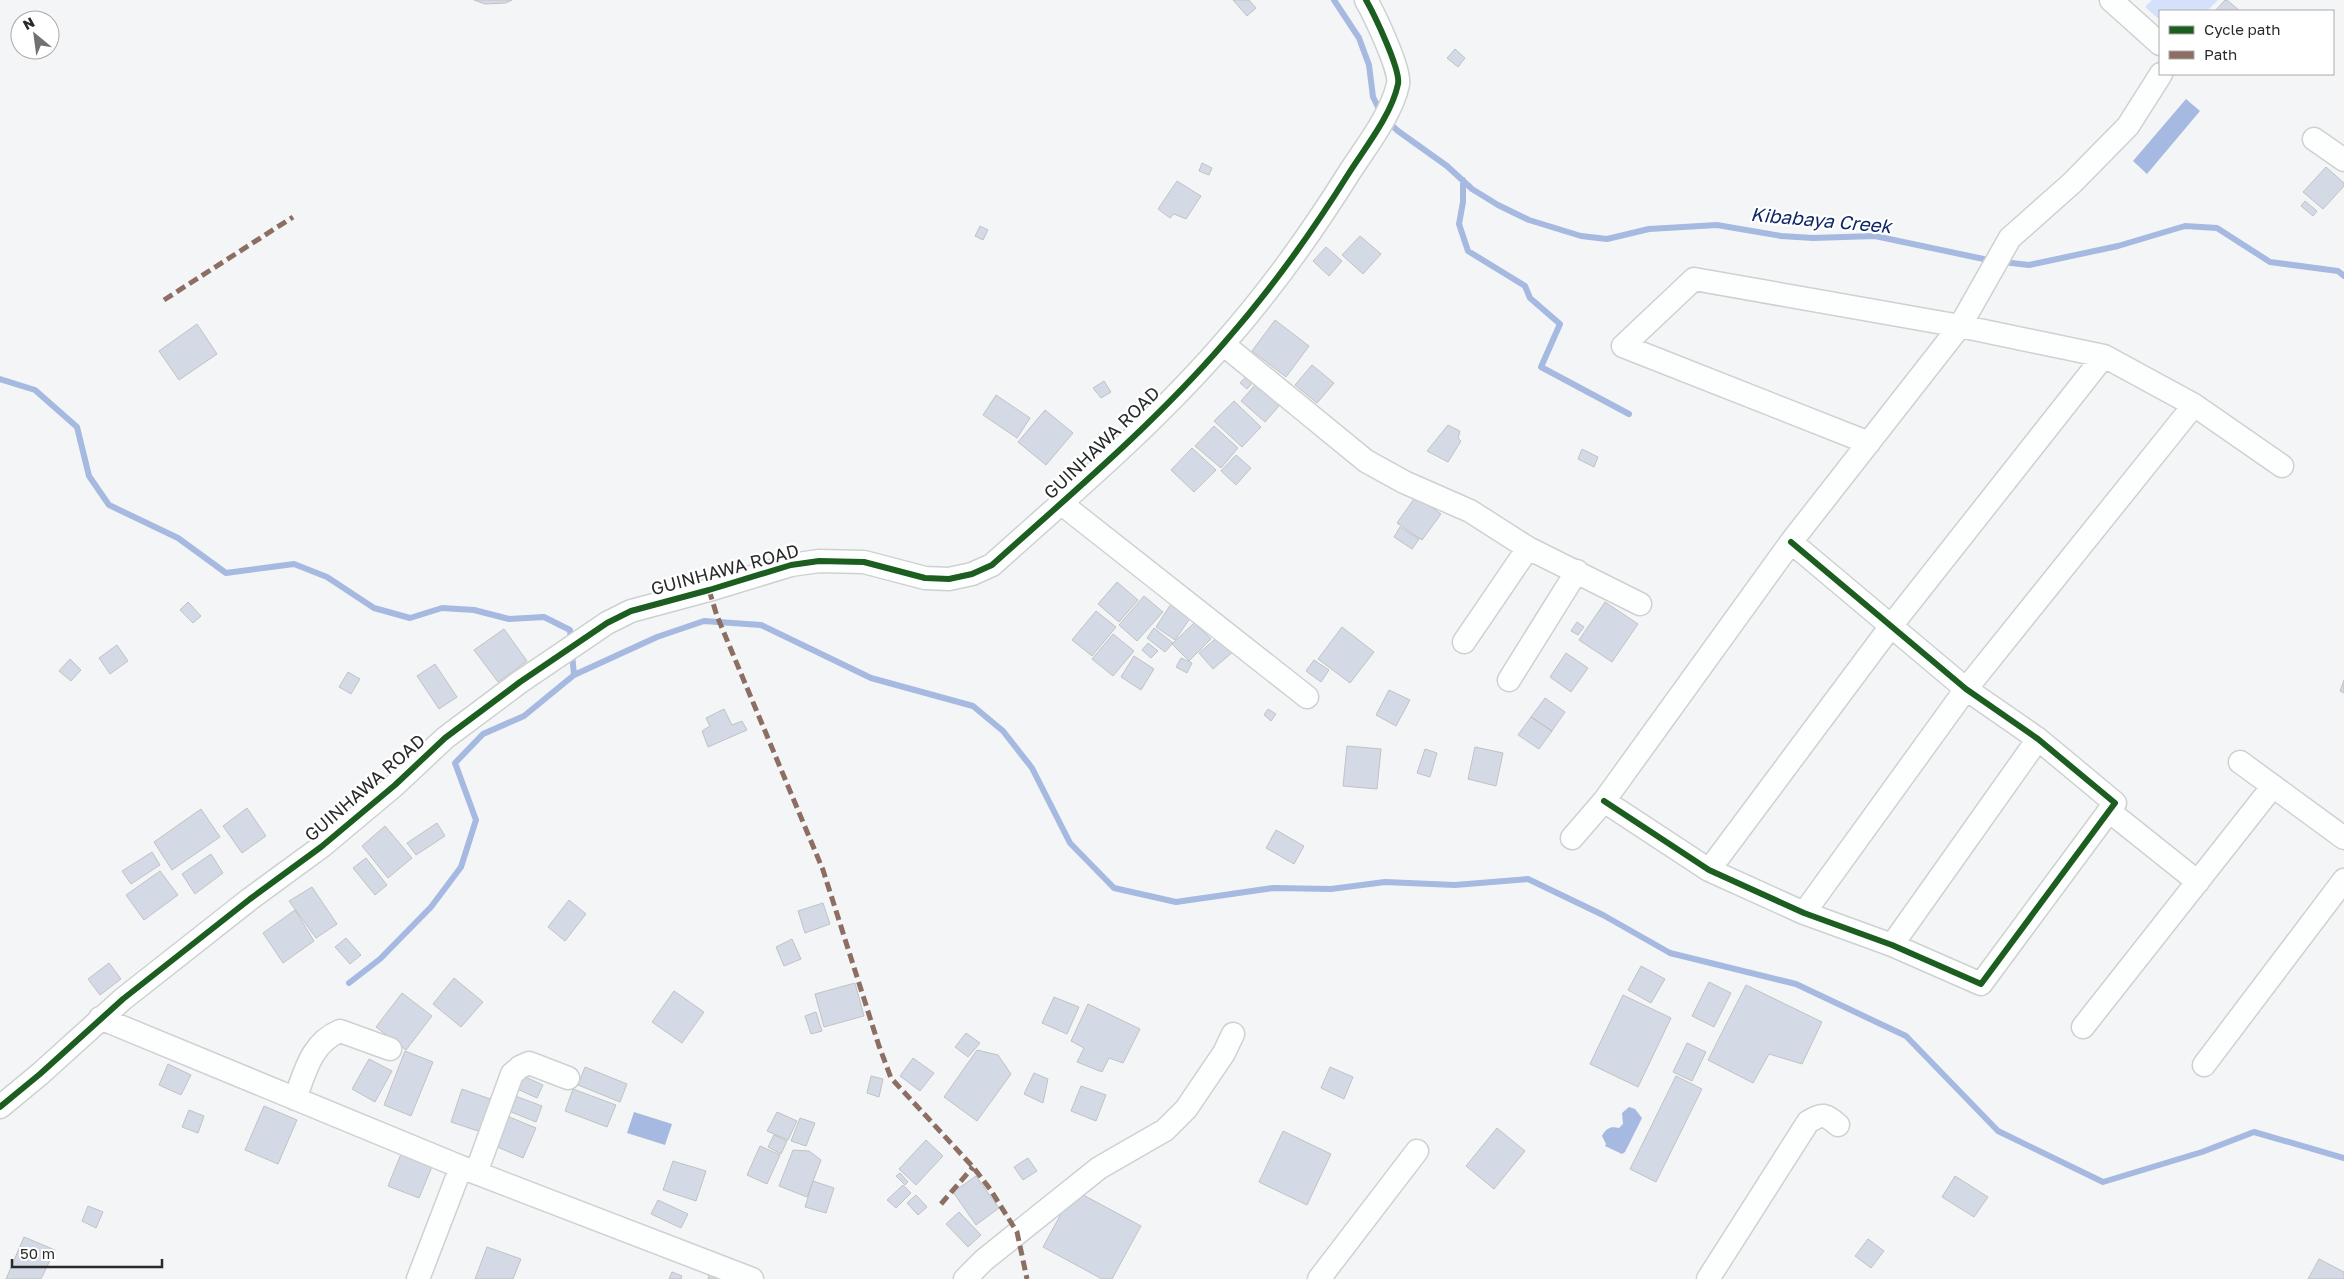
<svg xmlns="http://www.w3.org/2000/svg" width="2344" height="1279" viewBox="0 0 2344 1279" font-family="'Golos Text',sans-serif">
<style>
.green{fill:#d5e1fb}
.water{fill:#a6b9e0}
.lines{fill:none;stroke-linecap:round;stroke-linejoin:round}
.stream{stroke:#a6b9e0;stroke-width:6}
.building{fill:#d3d9e5;stroke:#c1c2c3}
.minor-casing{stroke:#cfd0d1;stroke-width:25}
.minor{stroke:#fdfefe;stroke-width:22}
.quiet{stroke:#8d6e63;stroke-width:5;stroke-dasharray:10 5;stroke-linecap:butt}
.cycleway-casing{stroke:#fff;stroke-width:9}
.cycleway{stroke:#1b5e20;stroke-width:6}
.labels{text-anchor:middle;stroke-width:4.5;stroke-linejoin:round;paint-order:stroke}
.street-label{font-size:18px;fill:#292a2b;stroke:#fff}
.water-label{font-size:19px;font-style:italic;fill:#0e2767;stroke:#fff}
</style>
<rect width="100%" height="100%" fill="#f4f5f7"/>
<path class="green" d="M2152,0H2218L2207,11H2160V20L2145,7Z"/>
<path class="water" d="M2186,99L2200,111L2147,174L2133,161Z
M1629,1107L1635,1109L1642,1118L1625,1152L1622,1154L1605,1146L1606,1144L1602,1136C1606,1128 1611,1126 1619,1128L1623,1124L1622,1113Z
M634,1112L672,1124L665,1145L627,1133Z"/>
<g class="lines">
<path class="stream" d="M1334,0L1359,38L1369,65L1373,97L1381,113
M1387,121L1398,131L1447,166L1472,189L1498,205L1529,220L1581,236L1607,239L1649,229L1717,225L1781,236L1813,238L1875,236L1993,261
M1463,180V202L1459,224L1468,251L1525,286L1530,298L1560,324L1541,367L1629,414
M2003,262L2029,265L2118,246L2185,226L2217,228L2270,262L2338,271L2344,276
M0,379L35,390L77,427L89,476L109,505L178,538L226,573L294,564L327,577L374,608L410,618L442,608L474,610L509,619L544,617L570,630L571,641
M574,675L657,637L704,621L761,625L871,678L973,706L1003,731L1032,768L1070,843L1114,888L1176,902L1273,888L1331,889L1385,882L1455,885L1528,879L1603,915L1670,953L1796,984L1906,1036L1998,1131L2103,1182L2202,1152L2254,1132L2344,1158
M349,983L380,959L431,907L461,867L476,820L455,763L483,734L524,716L574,675L572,654"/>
</g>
<path class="building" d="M474,0H512L506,3L485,4Z
M1233,0H1249L1256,8L1247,16Z
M2225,0H2227L2240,11H2215Z
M1455,49L1465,58L1458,67L1447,58Z
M1202,163L1212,168L1209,175L1199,171Z
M2326,167L2344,183V186L2323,209L2303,192Z
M1177,181L1201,196L1186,219L1174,214L1170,218L1158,209Z
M2305,201L2317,211L2313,216L2301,206Z
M980,226L988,230L983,240L975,236Z
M1360,236L1381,254L1363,274L1342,255Z
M1326,247L1342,261L1329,276L1313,261Z
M1275,320L1309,346L1286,377L1252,351Z
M197,324L217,354L179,380L159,351Z
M1312,365L1334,383L1317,403L1295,385Z
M1251,371L1258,377L1247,389L1240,383Z
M1261,378L1285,399L1265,422L1241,401Z
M1104,381L1111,392L1101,398L1093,388Z
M996,395L1030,418L1017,438L983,415Z
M1234,401L1261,427L1242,447L1214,421Z
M1045,410L1073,433L1046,465L1018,442Z
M1448,425L1460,431L1458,438L1461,441L1448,462L1427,451Z
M1214,426L1238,448L1221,468L1195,446Z
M1192,448L1216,470L1194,492L1171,470Z
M1582,449L1598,457L1594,467L1578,459Z
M1236,455L1251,468L1236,485L1221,471Z
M1416,496L1441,514L1422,540L1397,523Z
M1400,527L1419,539L1412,549L1394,537Z
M1117,582L1138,600L1119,622L1098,604Z
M1144,596L1163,612L1137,641L1119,625Z
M188,602L201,616L193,623L180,610Z
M1605,602L1638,624L1612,662L1579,640Z
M1171,604L1191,617L1175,640L1156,627Z
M1096,611L1116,627L1092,656L1072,640Z
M1577,622L1584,627L1578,635L1571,631Z
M1194,623L1211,639L1189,661L1172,644Z
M1342,627L1374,652L1350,683L1318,659Z
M1154,628L1173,643L1165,652L1147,638Z
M504,629L527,661L498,682L474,650Z
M1113,634L1134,651L1113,676L1092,659Z
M1220,635L1234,651L1213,669L1199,653Z
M1148,643L1158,651L1151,658L1142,650Z
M117,645L128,661L110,674L99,658Z
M1566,653L1588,668L1571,692L1550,677Z
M1134,656L1154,669L1141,690L1121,677Z
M1181,658L1192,663L1187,673L1176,667Z
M70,659L81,670L71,681L59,671Z
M1314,660L1329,670L1321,682L1306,671Z
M435,664L457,697L439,709L417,676Z
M348,672L360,679L351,694L339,687Z
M2344,680V693L2340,691Z
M1389,690L1410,700L1396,726L1376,715Z
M1545,698L1565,712L1552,731L1531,717Z
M724,709L732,725L742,721L747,730L708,747L702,731L710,726L706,718Z
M1268,709L1276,714L1271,721L1264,715Z
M1531,717L1552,731L1539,749L1518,735Z
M1347,746L1381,749L1377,789L1343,786Z
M1475,747L1503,753L1496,786L1468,779Z
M1425,749L1437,753L1430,777L1417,773Z
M247,808L266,836L242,853L223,826Z
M201,809L220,837L172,870L154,842Z
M437,823L445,836L416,855L407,843Z
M385,826L412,858L388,878L362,846Z
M1276,830L1304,846L1294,864L1266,848Z
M152,852L160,865L131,884L122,871Z
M211,854L223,873L195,894L182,874Z
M366,858L387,885L375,895L353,868Z
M160,871L178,895L144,920L126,895Z
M312,887L337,924L316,938L289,901Z
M569,900L586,914L565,941L548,927Z
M823,903L830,924L805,933L798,911Z
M295,910L314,941L283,963L263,933Z
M346,938L361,955L350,964L335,947Z
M792,939L801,959L784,966L776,947Z
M109,963L121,979L100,995L88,979Z
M1641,966L1665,979L1651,1003L1628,990Z
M454,978L483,1002L461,1027L433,1004Z
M1709,982L1731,993L1714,1027L1692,1016Z
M855,983L864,1016L824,1027L815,994Z
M1746,985L1822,1022L1802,1064L1769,1054L1753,1083L1708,1060Z
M674,991L704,1012L682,1043L652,1022Z
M402,993L432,1016L406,1050L376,1027Z
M1623,995L1671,1018L1638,1087L1590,1064Z
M1054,997L1079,1007L1067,1034L1042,1023Z
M1088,1004L1140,1029L1123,1063L1109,1058L1102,1072L1077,1062L1084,1048L1071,1041Z
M816,1012L822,1031L811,1034L805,1016Z
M966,1033L980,1043L968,1057L955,1047Z
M1687,1043L1706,1052L1692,1081L1673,1072Z
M977,1050L998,1055L1011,1074L977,1121L944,1097Z
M405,1051L433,1062L411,1116L384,1105Z
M913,1058L934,1073L920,1091L900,1076Z
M369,1059L392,1071L375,1102L352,1089Z
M168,1064L191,1075L181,1095L159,1085Z
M585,1067L627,1084L620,1102L578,1085Z
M1330,1067L1353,1077L1344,1099L1321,1088Z
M1034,1073L1048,1079L1043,1103L1024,1094Z
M521,1075L543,1085L537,1098L515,1088Z
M871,1076L883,1079L879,1097L867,1093Z
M1676,1076L1702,1089L1656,1182L1630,1169Z
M1081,1086L1106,1095L1096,1121L1071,1111Z
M462,1089L493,1100L481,1132L451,1122Z
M573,1089L616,1105L607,1127L565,1111Z
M510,1094L542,1106L536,1122L504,1109Z
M264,1106L297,1120L278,1164L245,1150Z
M189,1110L204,1116L198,1133L182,1127Z
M777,1112L797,1121L788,1140L767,1131Z
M507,1116L536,1128L523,1158L495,1146Z
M800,1118L815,1123L806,1146L791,1141Z
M1497,1128L1525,1151L1494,1189L1466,1166Z
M1283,1131L1331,1154L1307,1205L1259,1182Z
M774,1135L787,1141L781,1154L768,1147Z
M926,1140L943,1156L916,1185L899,1169Z
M760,1146L780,1155L767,1184L747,1175Z
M403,1149L434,1162L419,1198L388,1186Z
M793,1150L809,1151L821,1160L807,1197L779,1186Z
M1028,1158L1037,1171L1023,1180L1014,1167Z
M673,1161L706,1171L696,1201L663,1190Z
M900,1173L908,1182L905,1185L896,1176Z
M976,1176L999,1208L976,1225L953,1192Z
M1955,1176L1988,1197L1974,1217L1942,1197Z
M813,1181L834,1188L826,1213L805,1207Z
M903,1185L911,1193L896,1208L887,1200Z
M1074,1190L1141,1226L1112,1279H1102L1043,1247Z
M916,1195L927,1207L918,1215L907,1203Z
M658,1200L688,1214L681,1228L651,1214Z
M88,1206L103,1212L96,1228L82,1221Z
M959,1212L981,1235L968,1247L946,1224Z
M24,1237L55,1250L41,1279H6Z
M1868,1239L1884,1251L1871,1268L1855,1256Z
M487,1247L521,1259L513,1279H475Z
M2319,1259L2344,1272V1279H2308Z
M672,1272L682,1276L681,1279H669Z
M709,1275L722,1279H708Z"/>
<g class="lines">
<defs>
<path id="minor" d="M2111,0L2160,44
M2314,139L2344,160
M1223,344L1366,461L1404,482L1470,511L1528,548L1640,604
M1869,443L1623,346L1694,279L1960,326L2104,356L2194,405L2282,466
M1062,504L1307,697
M1464,642L1528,548
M1509,680L1577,571
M2240,762L2344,838
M1604,801L1709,870L1804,913L1892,945L1981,984L2109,811L2115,803L2038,739L1966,689L1791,542
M2109,811L2198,882
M1572,838L1604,801L1791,542L1960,326L2010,238L2072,183L2128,126L2161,74
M1709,870L1891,626L2104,356
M1804,913L1966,689L2194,405
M1892,945L2038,739
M100,1018L461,1167L752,1279
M2083,1027L2273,786
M2204,1065L2344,880
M295,1099C305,1072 311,1043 340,1031L390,1049
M0,1107L40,1074L123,999L250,899L321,847L395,785L445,738L520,682L607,623L631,611L709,590L791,565L819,561L864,562L925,578L949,579L972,574L992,565C1071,494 1154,424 1224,343C1270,291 1312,232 1349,173C1365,148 1392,114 1398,84C1401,70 1374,14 1366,0
M476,1173L512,1074L520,1067L529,1063L568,1078
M418,1279L461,1167
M965,1279L984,1260L1099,1168L1165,1130L1186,1109L1224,1053L1233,1034
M1319,1279L1417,1151
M1708,1279L1808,1122C1823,1113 1825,1114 1838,1125"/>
</defs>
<use href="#minor" class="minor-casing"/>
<use href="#minor" class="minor"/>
<path class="quiet" d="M164,300L293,217
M709,590L717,616L823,870L879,1046L891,1078L973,1167L990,1189L1017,1232L1027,1279
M941,1204L973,1167"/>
<defs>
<path id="cycleway" d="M1604,801L1709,870L1804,913L1892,945L1981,984L2109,811L2115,803L2038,739L1966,689L1791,542
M0,1107L40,1074L123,999L250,899L321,847L395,785L445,738L520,682L607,623L631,611L709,590L791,565L819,561L864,562L925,578L949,579L972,574L992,565C1071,494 1154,424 1224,343C1270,291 1312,232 1349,173C1365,148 1392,114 1398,84C1401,70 1374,14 1366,0"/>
</defs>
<use href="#cycleway" class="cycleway-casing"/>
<use href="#cycleway" class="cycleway"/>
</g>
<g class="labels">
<g class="street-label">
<text transform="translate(1102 443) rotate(-44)" y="6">GUINHAWA ROAD</text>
<text transform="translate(725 570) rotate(-15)" y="6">GUINHAWA ROAD</text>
<text transform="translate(365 788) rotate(-41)" y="6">GUINHAWA ROAD</text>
</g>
<g class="water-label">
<text transform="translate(1821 220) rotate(5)" y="7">Kibabaya Creek</text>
</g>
</g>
<rect x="2159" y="10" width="175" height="65" fill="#ffffff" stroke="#a9aaaa"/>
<rect x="2169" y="26" width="25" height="8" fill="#1b5e20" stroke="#a9aaaa"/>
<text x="2204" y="35" font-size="15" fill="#292a2b">Cycle path</text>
<rect x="2169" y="51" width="25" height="8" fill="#8d6e63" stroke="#a9aaaa"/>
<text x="2204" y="60" font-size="15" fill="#292a2b">Path</text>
<g transform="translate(35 35) rotate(331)"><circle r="24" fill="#ffffff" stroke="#a9aaaa"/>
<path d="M0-4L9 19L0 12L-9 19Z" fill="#707172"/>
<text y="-8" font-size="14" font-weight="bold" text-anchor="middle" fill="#292a2b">N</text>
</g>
<path d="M12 1259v8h150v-8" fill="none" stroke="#292a2b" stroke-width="2.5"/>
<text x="20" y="1259" font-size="15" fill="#292a2b" stroke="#ffffff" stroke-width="4" paint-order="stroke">50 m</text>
</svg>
